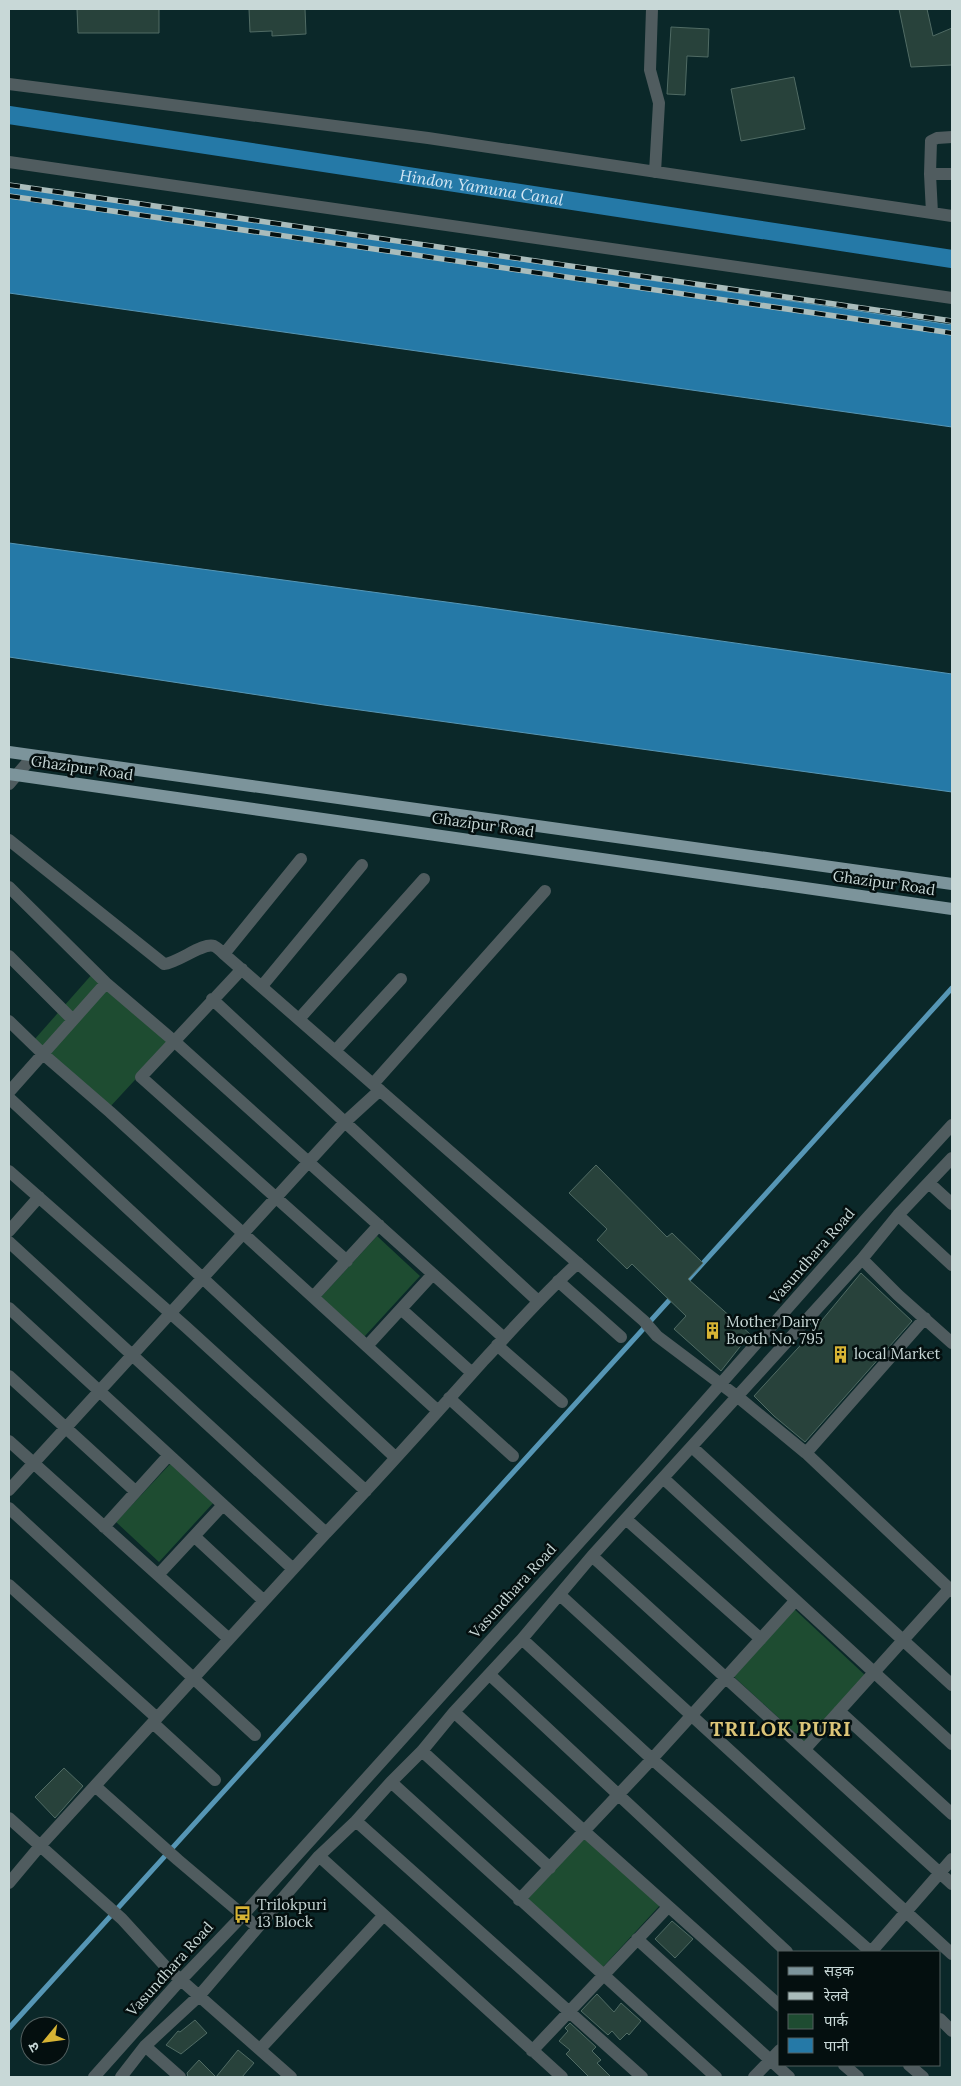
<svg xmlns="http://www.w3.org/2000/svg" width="961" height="2086" viewBox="0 0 961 2086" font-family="Lora,'Noto Sans Devanagari',serif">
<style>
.green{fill:#1e4c31}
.water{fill:#2579a7;stroke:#5696b5}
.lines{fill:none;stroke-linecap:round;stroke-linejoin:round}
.stream{stroke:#5696b5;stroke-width:5}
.canal{stroke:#2579a7;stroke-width:18}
.building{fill:#28423b;stroke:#506b64}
.minor{stroke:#505c5f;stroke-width:12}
.major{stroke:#7c949b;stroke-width:12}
.rail-casing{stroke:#aabcbb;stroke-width:5.5}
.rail{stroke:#040f0f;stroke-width:4;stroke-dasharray:11;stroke-linecap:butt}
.labels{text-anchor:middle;stroke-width:5;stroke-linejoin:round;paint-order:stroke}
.street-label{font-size:15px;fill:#c8d8d7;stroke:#040f0f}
.poi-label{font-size:15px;fill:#c8d8d7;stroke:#040f0f;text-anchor:start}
.water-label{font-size:16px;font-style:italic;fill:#d4e7f4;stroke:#040f0f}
.district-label{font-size:20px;font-weight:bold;letter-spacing:1px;fill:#dcc578;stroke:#040f0f}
</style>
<rect width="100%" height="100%" fill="#0b2829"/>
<path class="green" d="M94,972L170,1042L109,1108L34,1040Z
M377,1236L420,1276L364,1337L321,1297Z
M172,1462L215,1501L159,1562L116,1522Z
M792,1607L867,1677L806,1743L732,1675Z
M587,1832L663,1902L602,1968L527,1900Z"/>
<path class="water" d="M9,185L952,325V427L9,293Z
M9,543L476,606L952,674V792L324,705L9,657Z"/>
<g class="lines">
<path class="stream" d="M685,1283L952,988
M9,2028L674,1295"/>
<path class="canal" id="s1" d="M9,115L952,259"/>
</g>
<path class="building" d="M77,9H159V33H78Z
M249,9H305L306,34L272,36V31L250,32Z
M899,9H927L933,36L952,28V65L911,67Z
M671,27L709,29L708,57L687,56L685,95L667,94Z
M794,77L805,129L741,141L731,89Z
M596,1165L667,1237L672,1233L703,1263L688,1279L750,1334L721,1371L674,1329L686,1316L632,1264L627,1269L597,1240L607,1229L569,1193Z
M861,1273L912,1321L805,1442L774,1416L754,1396L808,1337Z
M64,1768L83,1786L55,1818L35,1797Z
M672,1921L693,1939L675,1958L655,1939Z
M597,1994L614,2012L621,2003L641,2021L629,2035L627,2033L620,2040L612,2031L608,2035L581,2011Z
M195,2020L207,2033L181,2054L166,2045L178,2031L180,2032Z
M570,2023L596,2047L592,2051L601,2060L597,2063L611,2077H589L566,2054L570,2050L559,2041L568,2031L565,2028Z
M238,2050L254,2063L242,2077H188L187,2073L199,2060L216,2077Z"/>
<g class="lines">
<path class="minor" d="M652,9L650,70L659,103L655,172
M9,84L428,138L952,216
M952,137L937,138L931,141L930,174H952
M9,162L952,298
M930,174L932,213
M9,784L33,756
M9,840L164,964C178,963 203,942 214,946C218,948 221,951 224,954L644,1321L657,1336L738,1397L806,1453L952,1591
M9,887L106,983L174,1041L504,1338
M224,954L301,859
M9,956L73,1020
M242,969L141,1077L347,1261
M262,986L362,865
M212,999L538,1301
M299,1019L424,879
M9,1021L43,1054L110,1112L438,1411
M335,1051L401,979
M373,1084L545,891
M9,1092L106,983
M9,1098L395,1457
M9,1171L186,1327L366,1491
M929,1183L952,1204
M898,1215L952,1265
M9,1231L39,1197
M9,1242L326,1533
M862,1259L898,1295L952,1343
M558,1281L621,1337
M313,1297L379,1225
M9,1308L293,1569
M401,1309L472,1373
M497,1345L562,1402
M367,1346L433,1274
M9,1376L135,1491
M449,1398L513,1456
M9,1441L229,1639
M692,1447L952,1685
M806,1453L925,1318
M663,1478L952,1744
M9,1490L345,1122L380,1090
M9,1508L255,1735
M627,1520L761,1639
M104,1527L169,1455
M194,1536L264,1601
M592,1556L952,1884
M158,1575L223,1505
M9,1585L157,1718
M560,1595L952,1954
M522,1639L652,1759L871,1952
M490,1675L787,1952
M839,1711L952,1814
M454,1712L584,1831L780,2006
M153,1723L215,1780
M805,1749L950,1588
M422,1751L550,1868
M391,1782L716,2077
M95,1786L178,1860L257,1927
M9,1818L122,1919L165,1966L291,2077
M356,1821L642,2077
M319,1856L562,2077
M9,1883L40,1846L326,1533C380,1477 431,1419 483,1361C514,1328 544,1293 578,1263
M519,1900L652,1759L795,1601
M637,1939L789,2077
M871,1952L952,1859
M940,2019L952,2031
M145,2046L180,2077
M260,2049L383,1916
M532,2051L668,1907
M844,2065L858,2077
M909,2065L923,2077
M94,2077L176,1985L243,1915L649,1465L867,1218L952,1125
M121,2077L145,2046L199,1996L319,1856L356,1821L391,1782L422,1751L454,1712L522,1639L592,1556L862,1259L898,1215L952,1158
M754,2077L780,2050"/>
<path class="major" d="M9,752L952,884
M9,774L952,909"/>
<defs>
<path id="rail" d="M9,185L952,321
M9,196L952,333"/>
</defs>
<use href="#rail" class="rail-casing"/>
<use href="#rail" class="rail"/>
</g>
<defs>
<symbol id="building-bare" viewBox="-9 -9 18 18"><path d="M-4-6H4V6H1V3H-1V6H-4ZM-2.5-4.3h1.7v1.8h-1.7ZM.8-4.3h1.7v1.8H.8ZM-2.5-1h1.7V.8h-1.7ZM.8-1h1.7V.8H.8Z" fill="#d7b434" stroke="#040f0f" stroke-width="2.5" paint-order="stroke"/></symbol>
<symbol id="bus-bare" viewBox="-9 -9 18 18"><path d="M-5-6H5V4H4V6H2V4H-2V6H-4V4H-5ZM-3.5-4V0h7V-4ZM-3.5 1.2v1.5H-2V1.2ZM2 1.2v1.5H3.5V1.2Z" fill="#d7b434" stroke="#040f0f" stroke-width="2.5" paint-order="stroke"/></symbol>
</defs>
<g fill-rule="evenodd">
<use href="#building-bare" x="700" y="1318" width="25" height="25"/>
<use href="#building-bare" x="828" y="1342" width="25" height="25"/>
<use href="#bus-bare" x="230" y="1902" width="25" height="25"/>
</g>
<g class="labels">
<g class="street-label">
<text transform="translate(82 768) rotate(8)" y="5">Ghazipur Road</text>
<text transform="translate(483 825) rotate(8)" y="5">Ghazipur Road</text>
<text transform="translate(884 883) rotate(8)" y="5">Ghazipur Road</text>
<text transform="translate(812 1256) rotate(-49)" y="5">Vasundhara Road</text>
<text transform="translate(513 1591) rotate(-48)" y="5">Vasundhara Road</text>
<text transform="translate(170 1969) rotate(-48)" y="5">Vasundhara Road</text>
</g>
<g class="poi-label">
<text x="726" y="1327">Mother Dairy<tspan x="726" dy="17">Booth No. 795</tspan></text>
<text x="854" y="1359">local Market</text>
<text x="257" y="1910">Trilokpuri<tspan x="257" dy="17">13 Block</tspan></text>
</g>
<g class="water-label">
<text dy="6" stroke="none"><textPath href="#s1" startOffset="478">Hindon Yamuna Canal</textPath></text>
</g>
<g class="district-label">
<text x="781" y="1736">TRILOK PURI</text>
</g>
</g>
<rect width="961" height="2086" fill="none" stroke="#c8d8d7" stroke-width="20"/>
<rect x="778" y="1951" width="162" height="115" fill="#040f0f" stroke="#525f5f"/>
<rect x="788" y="1967" width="25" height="8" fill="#7c949b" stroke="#525f5f"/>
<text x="824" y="1976" font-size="15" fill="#c8d8d7">सड़क</text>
<rect x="788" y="1992" width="25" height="8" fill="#aabcbb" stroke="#525f5f"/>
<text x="824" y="2001" font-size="15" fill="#c8d8d7">रेलवे</text>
<rect x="788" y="2014" width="25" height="15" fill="#1e4c31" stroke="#525f5f"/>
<text x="824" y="2026" font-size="15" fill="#c8d8d7">पार्क</text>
<rect x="788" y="2038" width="25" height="15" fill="#2579a7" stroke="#525f5f"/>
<text x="824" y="2051" font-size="15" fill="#c8d8d7">पानी</text>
<g transform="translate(45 2041) rotate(241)"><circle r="24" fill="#040f0f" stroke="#525f5f"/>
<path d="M0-4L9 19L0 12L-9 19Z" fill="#d7b434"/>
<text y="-8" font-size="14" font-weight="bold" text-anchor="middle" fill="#c8d8d7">उ</text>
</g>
</svg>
